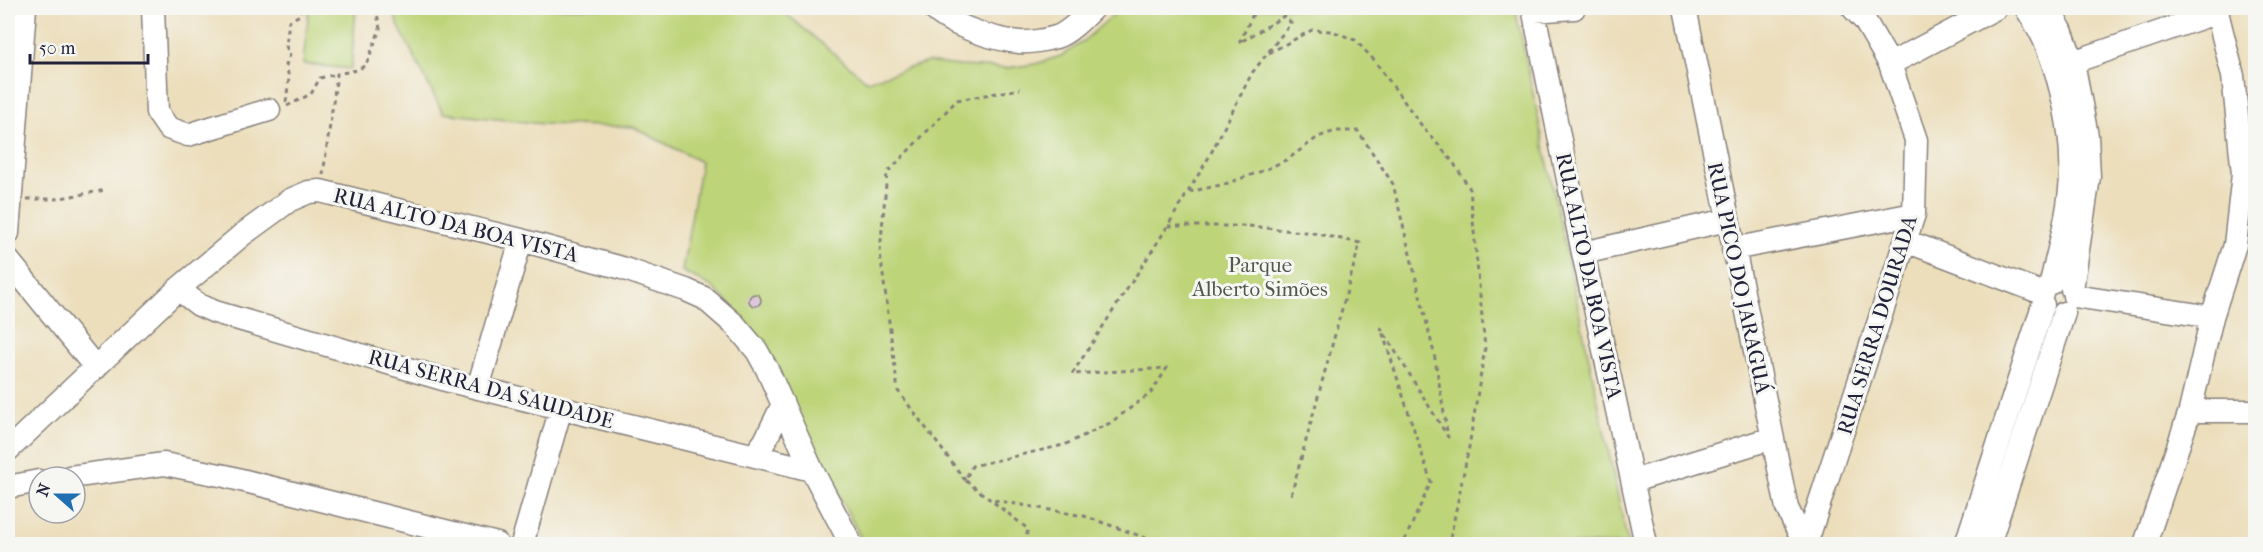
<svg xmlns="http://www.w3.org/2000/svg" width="2263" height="552" viewBox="0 0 2263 552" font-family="'IM FELL French Canon',serif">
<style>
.green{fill:#bdd478;stroke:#707b5a;stroke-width:1.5}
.building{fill:#d5b3d8}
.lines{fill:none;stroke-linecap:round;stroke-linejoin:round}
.minor-casing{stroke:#87807b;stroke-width:25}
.path{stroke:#87807b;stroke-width:3;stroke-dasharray:4.5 4.5;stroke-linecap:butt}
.minor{stroke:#fff;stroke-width:22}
.labels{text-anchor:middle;stroke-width:6;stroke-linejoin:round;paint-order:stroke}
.street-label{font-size:21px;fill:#22223b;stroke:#f6f6f2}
.park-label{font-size:21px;fill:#50574d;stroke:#f6f6f2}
</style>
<rect width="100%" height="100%" fill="#f6f6f2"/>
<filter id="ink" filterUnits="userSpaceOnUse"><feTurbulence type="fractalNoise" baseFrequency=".0167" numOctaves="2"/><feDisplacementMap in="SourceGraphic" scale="12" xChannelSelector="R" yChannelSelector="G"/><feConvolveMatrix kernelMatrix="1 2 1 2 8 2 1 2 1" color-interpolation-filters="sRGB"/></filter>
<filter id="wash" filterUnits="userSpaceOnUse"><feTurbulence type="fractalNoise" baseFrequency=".008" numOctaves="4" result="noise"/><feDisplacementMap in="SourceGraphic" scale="24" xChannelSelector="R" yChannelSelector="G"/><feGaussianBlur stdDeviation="1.35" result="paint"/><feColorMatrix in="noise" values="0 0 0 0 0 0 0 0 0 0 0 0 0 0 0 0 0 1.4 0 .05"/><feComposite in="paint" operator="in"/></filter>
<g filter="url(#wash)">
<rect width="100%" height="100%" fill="#ecdebb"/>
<path class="green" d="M309,8H356L351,69L303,64Z
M392,8H779L867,81L928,62L958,66L1007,68L1035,64L1061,56L1081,43L1121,8H1515L1628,544H864L759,339L734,308L711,286L682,271L701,162L633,127L543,124L443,113L398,25Z"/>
<g id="blocks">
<path class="building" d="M749 300a6 6 0 1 1 12 0a6 6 0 1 1-12 0Z"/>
</g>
</g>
<g filter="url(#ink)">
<use href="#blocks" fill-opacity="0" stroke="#87807b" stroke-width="1.5"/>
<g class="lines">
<defs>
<path id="minor" d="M153,8L157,112L168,128L188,135L269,110
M933,8C949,25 995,40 1019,42C1029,43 1046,40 1056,37C1069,33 1084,17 1093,8
M1533,8L1583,253L1646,544
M1685,8L1787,508L1798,531L1809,544
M2026,8C2033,19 2041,31 2046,44C2061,81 2073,134 2071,174C2070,211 2059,247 2051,283
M2048,8L2061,30L2073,62L2087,136L2089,177L2072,289
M1534,11L1574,8
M2073,62L2218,12
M1890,64L1996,8
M8,233L25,8
M1906,241L2042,293
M1733,249L1914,214
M1583,253L1727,220
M8,260L96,368
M178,289L199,305L215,312L446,380L812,470
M2074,296L2212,317
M478,388L521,240
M2190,411H2256
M8,450L178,289L242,235L290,200L309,192L320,191L521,240L622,268L686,290L704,298L735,325L757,351L767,369L812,470L851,544
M754,456L765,441L783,404
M70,477L164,464L225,476L497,544
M1633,481L1772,438
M8,487L39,481
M522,544L561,408
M1806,544L1914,214L1916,140L1890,64L1865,21L1853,8
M1966,544L2043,305
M1989,544L2064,313
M2145,544L2190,411L2212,317L2235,245L2243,174L2233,76L2216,8"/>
</defs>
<use href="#minor" class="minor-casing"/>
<path class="path" d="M1269,53L1312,30L1332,31L1355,40L1374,60L1422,126L1453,162L1470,189L1485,348L1469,447L1449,544
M286,102L289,78L286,65L290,55L286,46L289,21L300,15L301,8
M287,106L311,94L320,78L337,74
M323,175L337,74L357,70L366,65L380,29L376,8
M1189,192L1225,184L1265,170L1288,159L1318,137L1335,131H1358L1393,184L1434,353L1448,437L1381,328L1431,482L1403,544
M27,199H55L106,190
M1168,226H1249L1313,233L1360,243L1290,499
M965,480L898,391L880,252L887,173L957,100L1020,89
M994,500L1084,516L1149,539L1150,544
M1025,544L1028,529L965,480L972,466L1064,445L1110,423L1151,393L1167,368L1072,374L1161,237L1209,157L1252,73L1291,23L1284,16L1239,43L1256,8"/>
<use href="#minor" class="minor"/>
</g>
</g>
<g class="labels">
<g class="street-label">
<text transform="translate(456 225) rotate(14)" y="7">RUA ALTO DA BOA VISTA</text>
<text transform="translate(1589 276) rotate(78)" y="7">RUA ALTO DA BOA VISTA</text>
<text transform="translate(1739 278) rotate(78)" y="7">RUA PICO DO JARAGUÁ</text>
<text transform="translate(1877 325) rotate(-73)" y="7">RUA SERRA DOURADA</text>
<text transform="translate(491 389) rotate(15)" y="7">RUA SERRA DA SAUDADE</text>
</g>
<g class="park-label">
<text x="1260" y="272">Parque<tspan x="1260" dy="24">Alberto Simões</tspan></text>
</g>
</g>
<rect width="2263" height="552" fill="none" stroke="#f6f6f2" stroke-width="30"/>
<g transform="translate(57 495) rotate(291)"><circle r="28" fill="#f6f6f2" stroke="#a1a1a9" stroke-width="1.5"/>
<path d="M0-4.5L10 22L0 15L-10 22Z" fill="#1f6fb2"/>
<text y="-9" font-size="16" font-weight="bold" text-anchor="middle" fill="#22223b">N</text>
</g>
<path d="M30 54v9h118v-9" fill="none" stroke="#22223b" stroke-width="3"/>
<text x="39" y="54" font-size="18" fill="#22223b" stroke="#f6f6f2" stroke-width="4.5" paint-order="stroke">50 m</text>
</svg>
